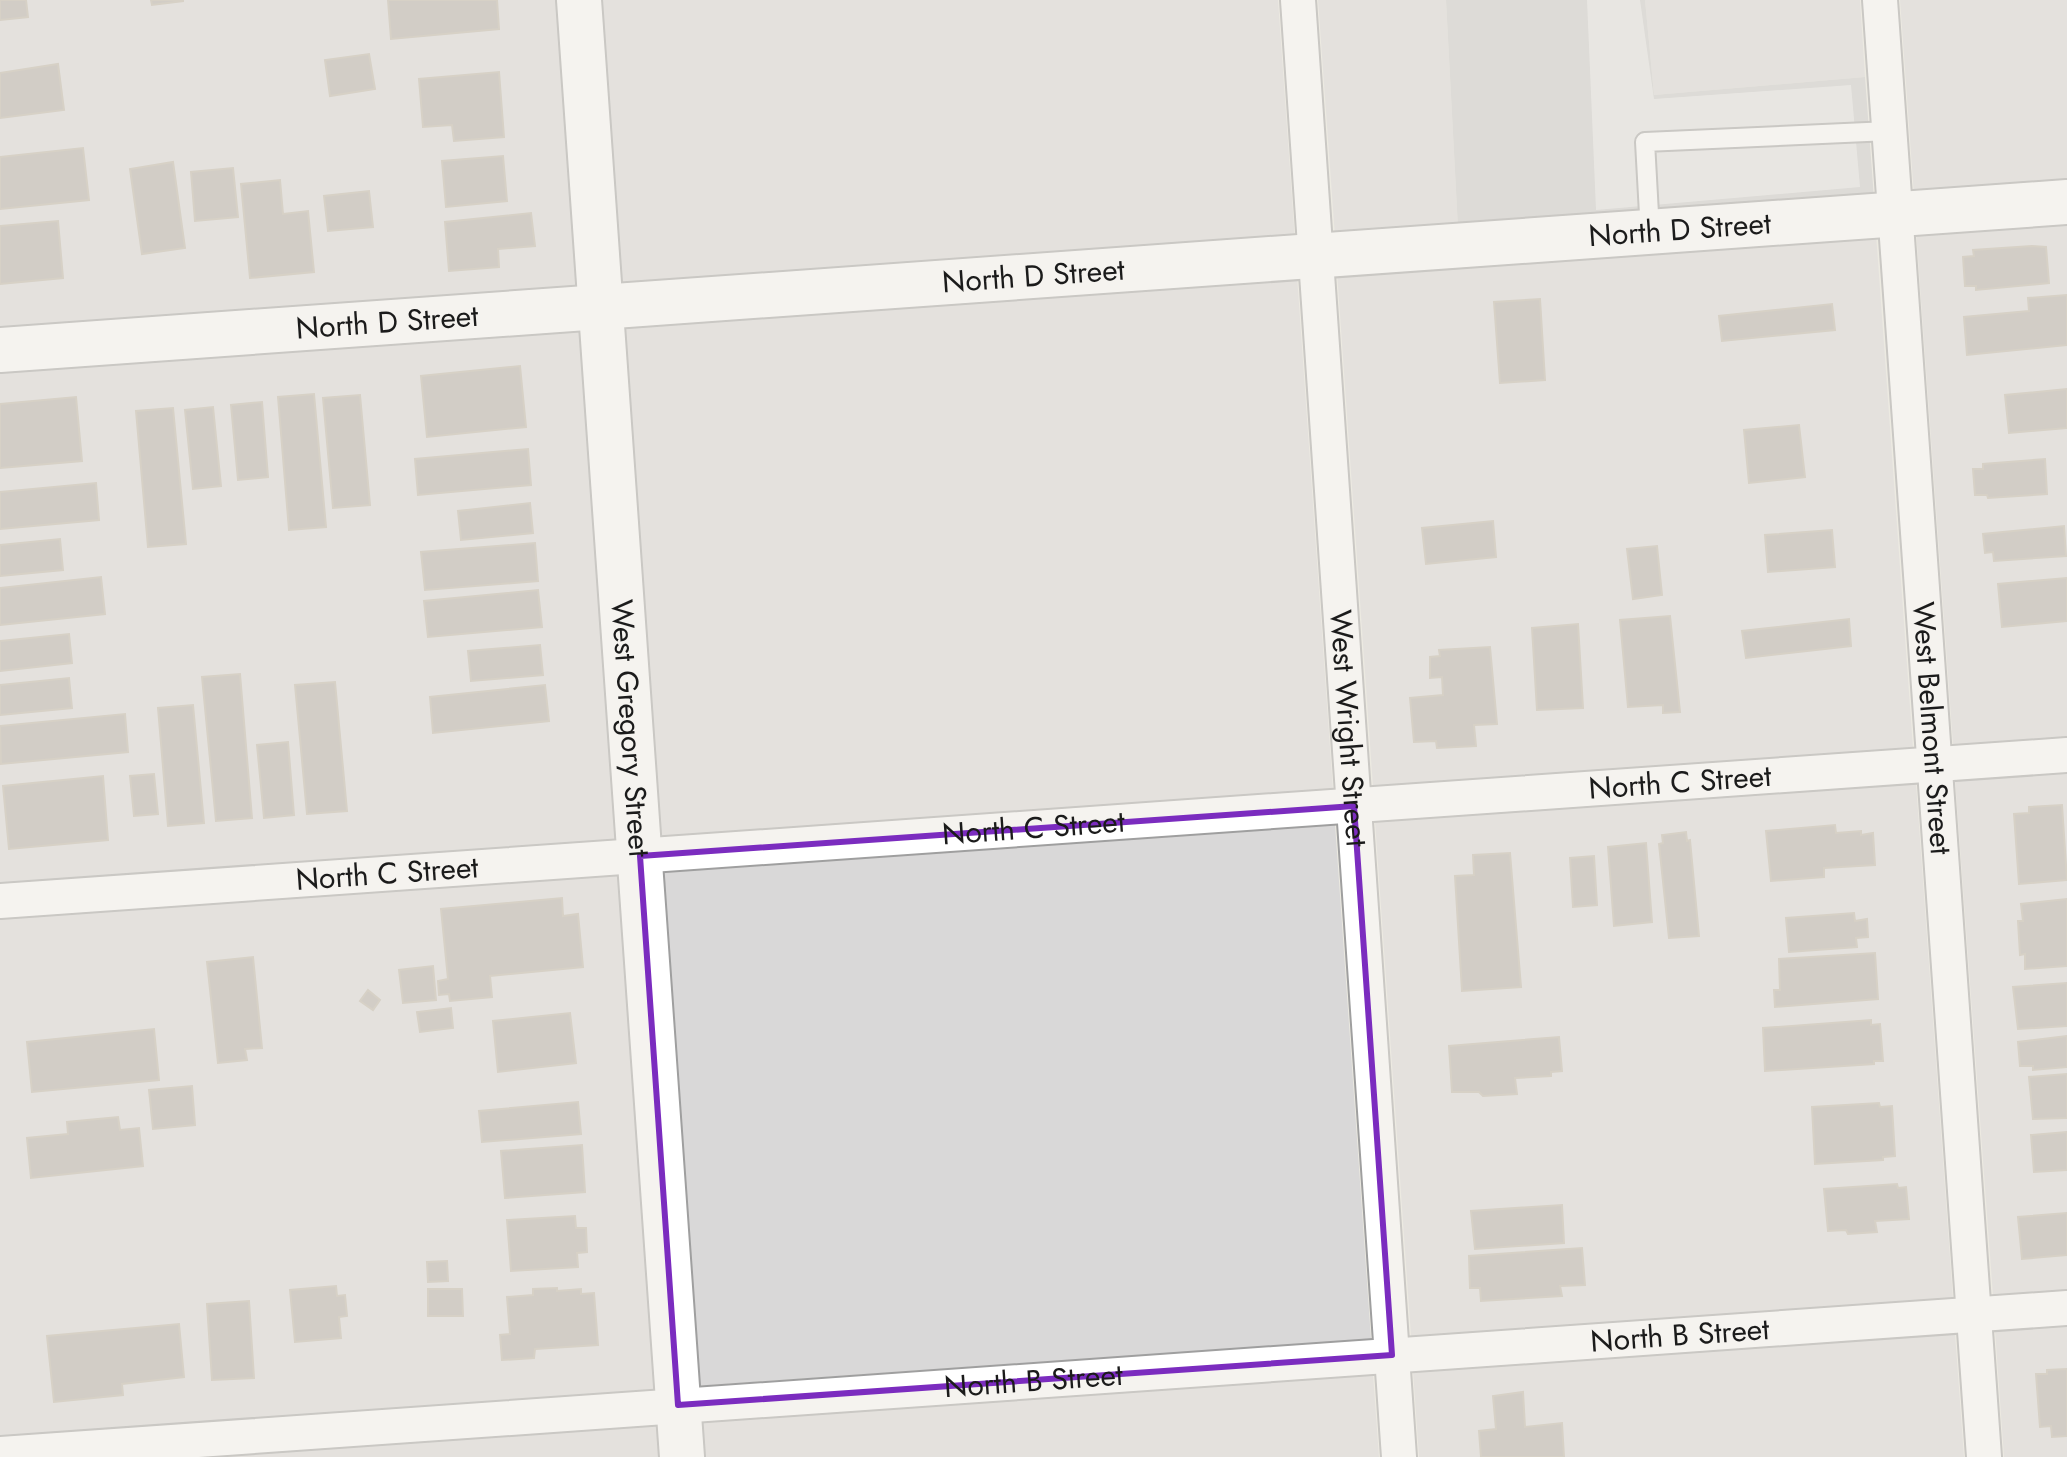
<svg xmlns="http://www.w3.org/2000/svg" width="2067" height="1457" viewBox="0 0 2067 1457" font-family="Jost,sans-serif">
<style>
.residential{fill:#d9d8d8}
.religious{fill:#c9c9c9}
.parking{fill:#e3e3e3}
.building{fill:#b1aca4;stroke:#bcb3a5;stroke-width:2}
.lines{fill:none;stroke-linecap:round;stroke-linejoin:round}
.service-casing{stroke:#9f9f9f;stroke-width:22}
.minor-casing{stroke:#9f9f9f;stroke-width:38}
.tertiary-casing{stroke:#9f9f9f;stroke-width:48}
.service{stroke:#fff;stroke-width:18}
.minor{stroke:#fff;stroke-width:34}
.tertiary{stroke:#fff;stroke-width:44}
.marked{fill:none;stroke:#7b2cbf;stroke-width:6;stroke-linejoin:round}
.labels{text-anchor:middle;stroke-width:6;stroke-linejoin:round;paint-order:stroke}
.street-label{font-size:30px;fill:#1b1b1b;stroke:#fff}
</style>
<rect width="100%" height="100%" fill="#eceae1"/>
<path class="residential" d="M0,0H558L579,291L0,333Z
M599,0H1278L1295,240L619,288Z
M1318,0H1446L1458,228L1335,237Z
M1645,0H1860L1865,77L1654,95Z
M1900,0H2067V185L1914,196Z
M2067,220V737L1953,745L1916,231Z
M1876,233L1913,748L1373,787L1337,272Z
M1297,275L1333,790L658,838L621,323Z
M581,325L619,840L0,884V368Z
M2067,772V1290L1993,1296L1955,780Z
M1916,783L1953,1299L1411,1336L1375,821Z
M1335,824L1371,1339L697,1386L661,872Z
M621,875L657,1389L0,1436V919Z
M2067,1325V1457H2004L1995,1330Z
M1955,1333L1964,1457H1419L1413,1371Z
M1373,1374L1379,1457H702L699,1421Z
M659,1424L662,1457H197Z"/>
<path class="religious" d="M1446,0H1645L1654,95L1865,77L1874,199L1458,228Z"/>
<path class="parking" d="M1587,0H1640L1654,99L1851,85L1860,187L1596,210Z"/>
<path class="building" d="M0,0H26L28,17L0,20Z
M151,0H183V1L152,5Z
M388,0H497L499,29L391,39Z
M369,54L375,89L330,96L325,60Z
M58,64L64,110L0,118V73Z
M499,72L504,137L454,141L452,125L423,127L419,79Z
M83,148L89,200L0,209V157Z
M503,156L507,201L446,207L442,161Z
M173,162L185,248L142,254L130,169Z
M233,168L238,217L195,221L191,172Z
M280,180L283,214L308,211L314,272L250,278L241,184Z
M369,191L373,227L328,231L324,196Z
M531,213L535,246L498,249L499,267L449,271L445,222Z
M58,221L63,278L0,284V226Z
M2032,246L2046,247L2049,283L1976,290V286H1965L1963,257L1974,256L1973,250Z
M2067,295V345L1967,355L1964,317L2029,311L2028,298Z
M1540,299L1545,380L1500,383L1494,302Z
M1832,304L1835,330L1722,341L1719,316Z
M520,366L526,427L427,437L421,376Z
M2067,389V428L2009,433L2005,395Z
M314,394L326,527L289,530L278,397Z
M360,395L370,505L333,508L323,398Z
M76,397L82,461L0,468V404Z
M262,402L268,477L238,480L231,405Z
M213,407L221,486L193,489L185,410Z
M173,408L186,544L148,547L136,411Z
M1799,425L1805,477L1749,483L1744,430Z
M528,449L531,485L418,495L415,459Z
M2045,459L2047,494L1988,498L1987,495H1975L1973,469H1983V464Z
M96,483L99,520L0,529V492Z
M530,503L533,533L461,540L458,511Z
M1493,521L1496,557L1426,564L1422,528Z
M2064,526L2066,556L1994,561L1993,552L1985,553L1983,534Z
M1832,530L1835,567L1768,572L1765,535Z
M60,539L63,570L0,576V545Z
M535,543L538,581L425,590L421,552Z
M1657,546L1662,595L1633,599L1627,549Z
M101,577L105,614L0,625V588Z
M2067,578V621L2002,627L1998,584Z
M538,590L542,627L428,637L424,601Z
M1670,616L1680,712L1663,713V705L1628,707L1620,620Z
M1849,619L1851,646L1746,658L1742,631Z
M1578,624L1583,708L1537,710L1532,628Z
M69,634L72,663L0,671V641Z
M540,645L543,675L471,681L468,651Z
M1490,647L1497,724L1474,725L1476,746L1437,748L1436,741L1414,742L1410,698L1443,695L1442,677L1430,678V657L1440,656L1439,650Z
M240,674L252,818L216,821L202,677Z
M69,678L72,708L0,715V685Z
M335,682L347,811L307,814L295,685Z
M545,685L549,721L433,733L430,697Z
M193,705L204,823L168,826L158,708Z
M125,714L128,752L1,764L0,726Z
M288,742L294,815L264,818L257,745Z
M154,774L158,814L134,816L130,776Z
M103,776L108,840L9,849L3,786Z
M2062,805L2067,880L2019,884L2014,814L2029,813V807Z
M1835,825L1836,833L1861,831V835L1873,833L1875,865L1824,868V877L1771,881L1766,831Z
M1686,832L1687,841L1690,840L1699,936L1669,938L1659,844L1663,843L1662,835Z
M1646,843L1652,922L1614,926L1608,847Z
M1510,853L1521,987L1462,991L1455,876L1474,875L1473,855Z
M1594,856L1597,905L1573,907L1570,858Z
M562,898L563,916L578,914L583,967L490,976L492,997L450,1001L449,994L439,995L438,981L448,979L441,909Z
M2067,899V966L2025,969V954L2020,955L2018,921H2023L2021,904Z
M1854,913L1855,921L1867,919L1868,937L1856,938L1857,947L1789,952L1786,918Z
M1875,953L1878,999L1775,1007L1774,990H1780L1779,959Z
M253,957L262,1048L245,1049L247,1060L218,1063L207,962Z
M433,966L436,1000L403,1003L399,970Z
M2067,983V1026L2018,1029L2013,987Z
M368,990L380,1000L373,1010L360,1001Z
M451,1008L453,1028L420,1032L417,1012Z
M570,1013L576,1063L498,1072L493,1021Z
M1871,1020V1025L1880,1024L1883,1061H1874V1064L1765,1071L1763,1028Z
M154,1029L159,1080L32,1092L27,1042Z
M2067,1036V1067L2033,1070V1066H2020L2018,1042Z
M1559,1037L1562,1071L1551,1072V1076L1515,1078L1517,1094L1483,1096L1479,1092H1452L1449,1046Z
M2067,1074V1118L2033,1119L2029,1077Z
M192,1086L195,1125L153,1129L149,1090Z
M578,1102L581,1134L482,1142L479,1111Z
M1879,1103L1880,1107L1892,1106L1895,1156L1883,1157V1160L1815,1164L1812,1107Z
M118,1117L120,1130L139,1128L143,1166L31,1178L27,1138L68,1134L67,1122Z
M2067,1132V1170L2034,1172L2031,1135Z
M582,1145L585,1192L505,1198L501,1151Z
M1897,1184L1898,1188L1906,1187L1909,1219L1875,1221L1877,1232L1848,1234L1846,1230L1828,1231L1824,1189Z
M1562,1205L1564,1243L1475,1249L1471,1211Z
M2067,1213V1255L2022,1259L2018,1217Z
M575,1216L576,1228H586L587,1252L577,1253L578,1267L511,1271L507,1220Z
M1582,1248L1585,1285L1560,1286L1562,1296L1481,1301L1480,1288H1470L1469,1256Z
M447,1261L448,1281L428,1282L427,1262Z
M336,1286L337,1296L345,1295L347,1316L339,1317L341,1338L295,1342L290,1290Z
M557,1288V1291L581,1289V1294L594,1293L598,1345L535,1349L534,1358L502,1360L500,1335L510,1334L507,1297L533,1295V1289Z
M428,1289H462L463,1316H428Z
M249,1301L254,1378L212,1380L207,1304Z
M179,1324L184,1377L122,1384L123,1395L54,1402L47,1336Z
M2067,1369V1436L2052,1437L2051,1426L2040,1427L2036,1374H2047V1370Z
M1523,1392L1525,1427L1562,1423L1564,1457H1481L1479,1431L1496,1429L1493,1396Z"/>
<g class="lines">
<defs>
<path id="service" d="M1650,232L1645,142L1889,131"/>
<g id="minor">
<path id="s1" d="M1298,0L1399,1457"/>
<path id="s2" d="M1880,0L1984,1457"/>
<path id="s3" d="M0,901L2067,755"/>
<path id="s4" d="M0,1454L2067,1308"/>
</g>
<g id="tertiary">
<path id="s5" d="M579,0L682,1457"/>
<path id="s6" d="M0,350L2067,202"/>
</g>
</defs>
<use href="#service" class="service-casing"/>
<use href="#minor" class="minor-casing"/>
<use href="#tertiary" class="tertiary-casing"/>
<use href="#service" class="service"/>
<use href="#minor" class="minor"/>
<use href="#tertiary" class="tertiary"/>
</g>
<path d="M0 0H2067V1457H0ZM1354,806L1392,1355L678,1405L640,856Z" fill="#eceae1" fill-opacity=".55" fill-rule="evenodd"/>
<path class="marked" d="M1354,806L1392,1355L678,1405L640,856Z"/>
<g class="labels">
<g class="street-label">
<text dy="10" stroke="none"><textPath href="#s6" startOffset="1684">North D Street</textPath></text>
<text dy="10" stroke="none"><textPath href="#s6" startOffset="1036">North D Street</textPath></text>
<text dy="10" stroke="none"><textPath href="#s6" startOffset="388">North D Street</textPath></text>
<text dy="10" stroke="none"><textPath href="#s5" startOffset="730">West Gregory Street</textPath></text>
<text dy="10" stroke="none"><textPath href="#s1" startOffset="730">West Wright Street</textPath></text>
<text dy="10" stroke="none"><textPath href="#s2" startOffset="730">West Belmont Street</textPath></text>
<text dy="10" stroke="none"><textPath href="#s3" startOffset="1684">North C Street</textPath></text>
<text dy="10" stroke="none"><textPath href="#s3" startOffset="1036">North C Street</textPath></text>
<text dy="10" stroke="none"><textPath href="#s3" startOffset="388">North C Street</textPath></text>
<text dy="10" stroke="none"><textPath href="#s4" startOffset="1684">North B Street</textPath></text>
<text dy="10" stroke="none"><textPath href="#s4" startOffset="1036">North B Street</textPath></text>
</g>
</g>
</svg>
